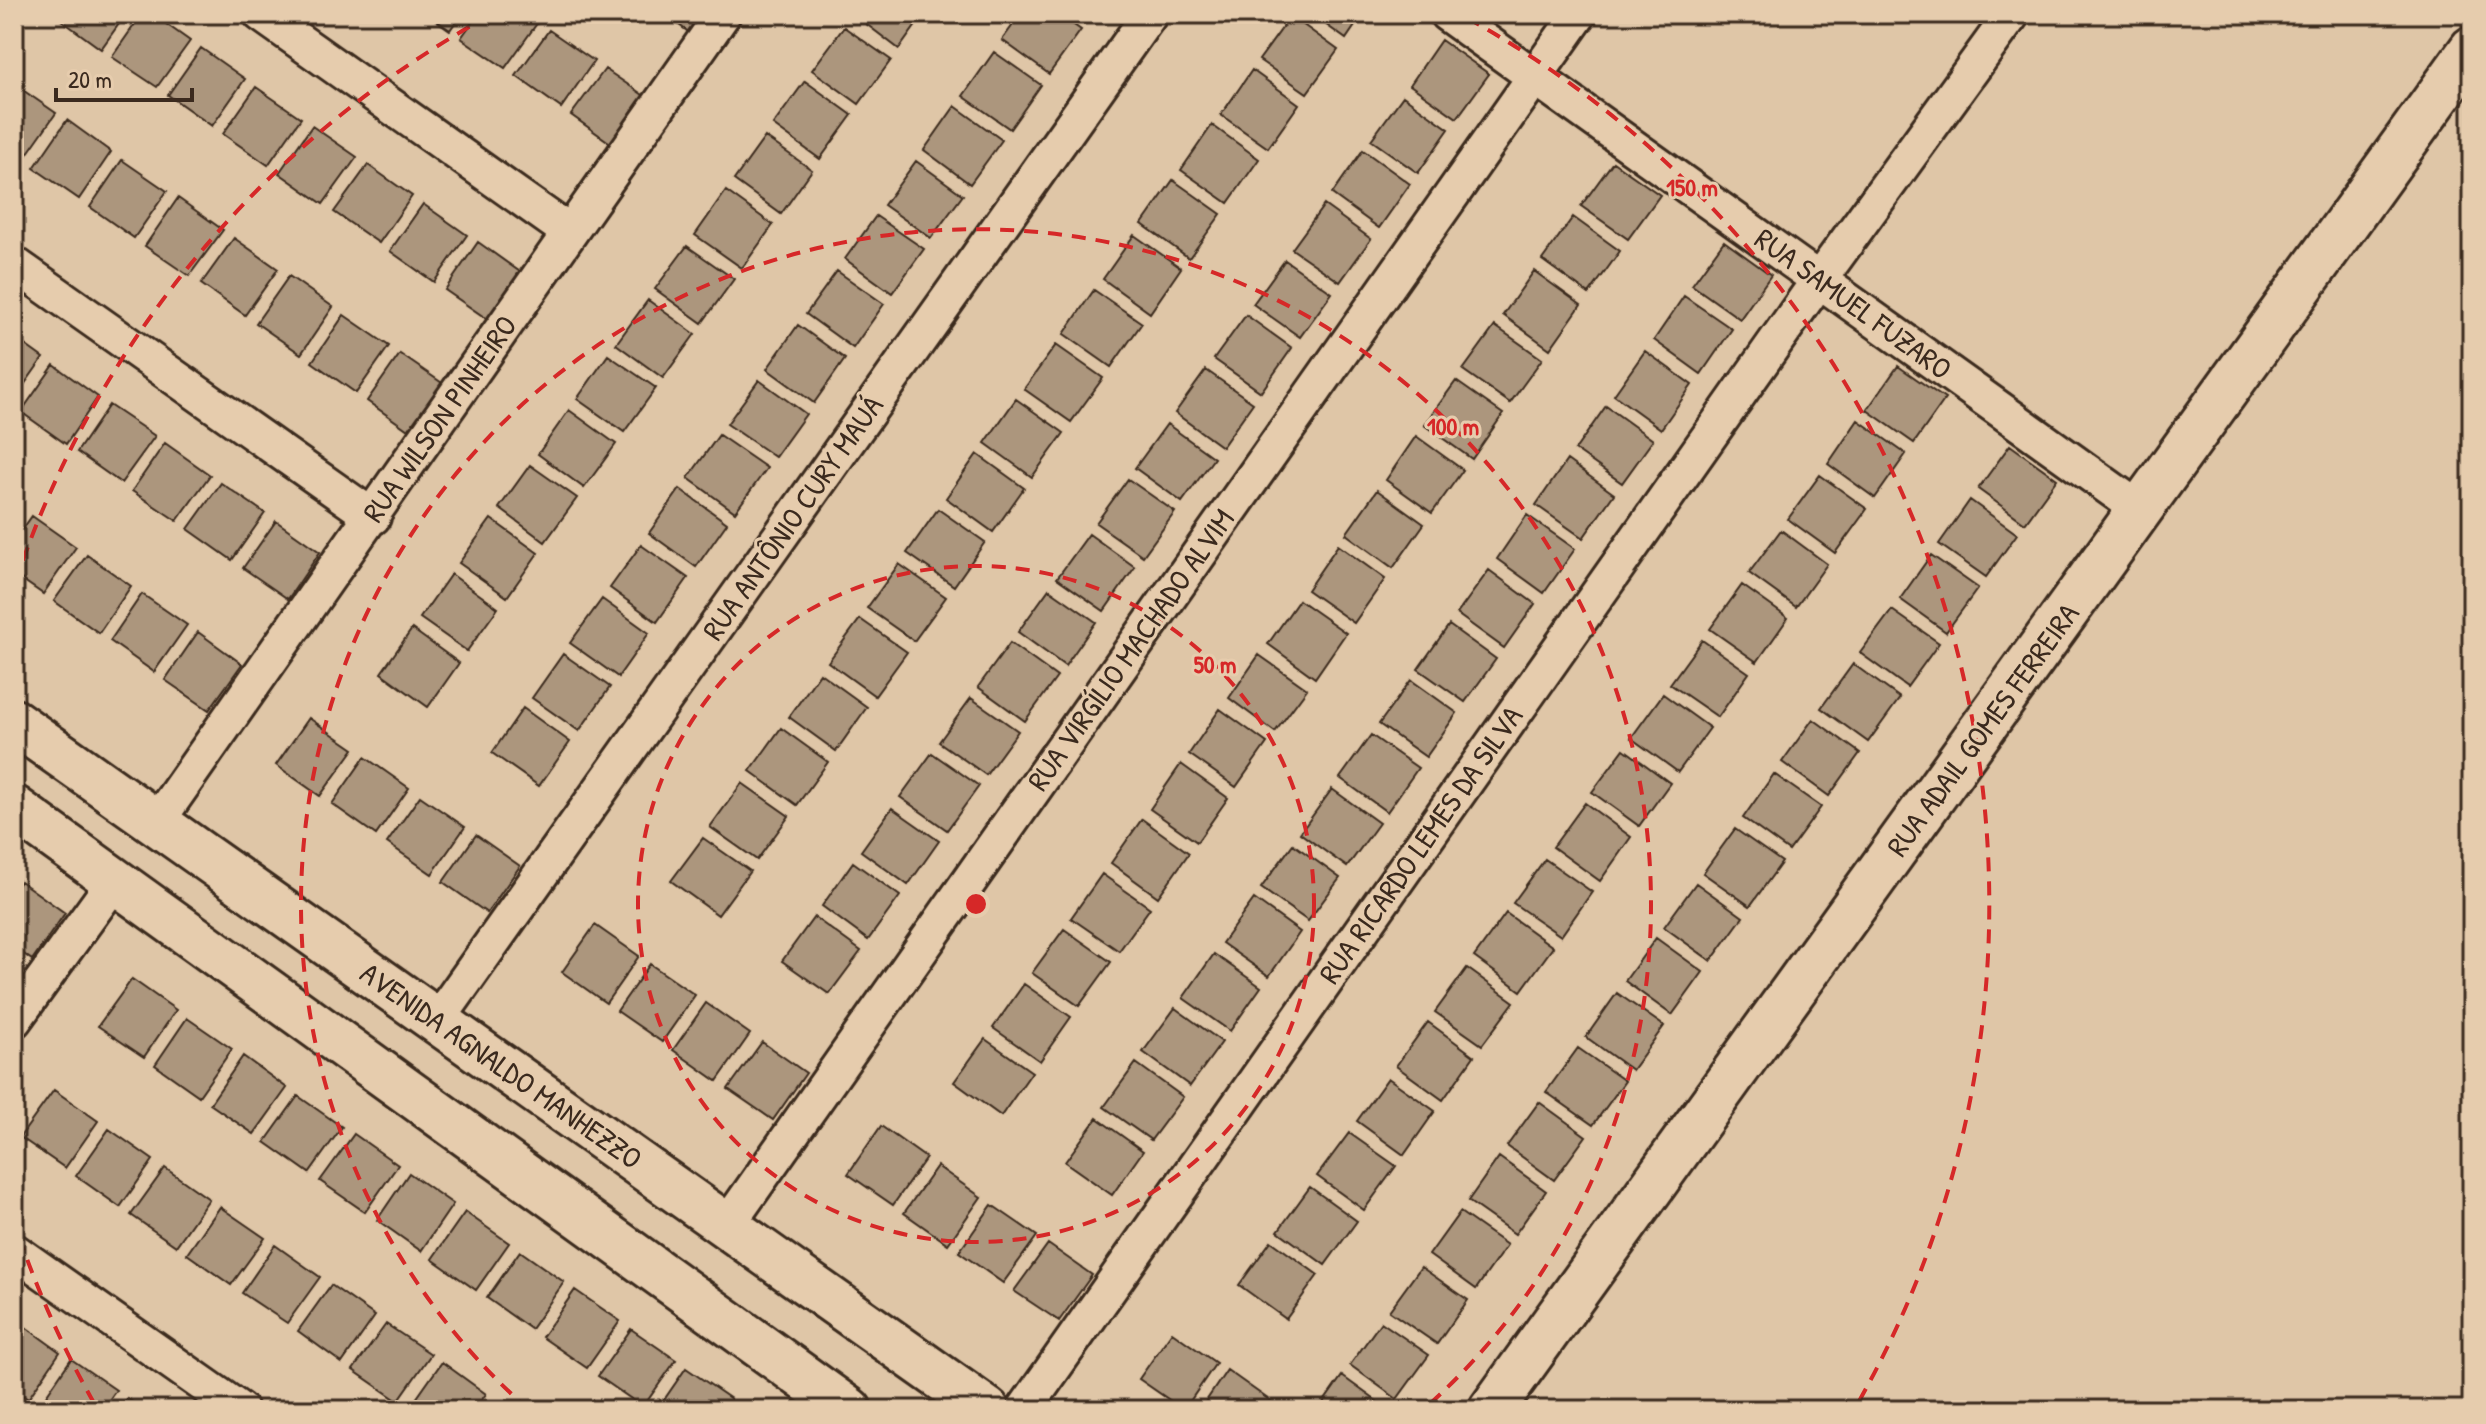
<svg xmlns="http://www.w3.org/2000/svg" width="2486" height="1424" viewBox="0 0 2486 1424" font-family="'Patrick Hand',sans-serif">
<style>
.building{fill:#ac967d;stroke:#3b2a1e;stroke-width:2}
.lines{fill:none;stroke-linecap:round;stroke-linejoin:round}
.minor-casing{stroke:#3b2a1e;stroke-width:40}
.tertiary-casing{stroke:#3b2a1e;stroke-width:50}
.minor{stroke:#e6ccad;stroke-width:34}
.tertiary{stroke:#e6ccad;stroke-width:44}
.ring{fill:none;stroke:#d62828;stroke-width:4;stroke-dasharray:14 10}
.labels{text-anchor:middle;stroke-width:6;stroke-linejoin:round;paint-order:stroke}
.street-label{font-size:30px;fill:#3b2a1e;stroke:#e6ccad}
.centre{fill:#d62828;stroke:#e6ccad;stroke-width:4}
.ring-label{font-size:24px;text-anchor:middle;font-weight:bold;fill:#d62828;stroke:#e6ccad;stroke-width:6;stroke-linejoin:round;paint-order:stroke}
</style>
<rect width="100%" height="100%" fill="#dfc6a7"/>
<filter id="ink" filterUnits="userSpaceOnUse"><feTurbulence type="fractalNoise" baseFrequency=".0125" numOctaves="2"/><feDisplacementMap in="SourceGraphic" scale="16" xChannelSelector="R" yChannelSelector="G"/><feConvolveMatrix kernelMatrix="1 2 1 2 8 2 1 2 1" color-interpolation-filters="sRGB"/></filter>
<g filter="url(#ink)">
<path class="building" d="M60,14H126L101,49L57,17Z
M142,14H152L190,41L157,87L112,57Z
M427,14H461L450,30Z
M478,14H527L538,22L505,68L461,38Z
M664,14H709L694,36Z
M853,14H924L899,49Z
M1021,14H1058L1081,30L1049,74L1002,40Z
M1311,14H1363L1346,39Z
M1291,16L1338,50L1307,93L1259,60Z
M844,27L891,60L859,104L812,70Z
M549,30L594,61L561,108L516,76Z
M1441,40L1489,74L1457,118L1410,85Z
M201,48L245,79L212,126L168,95Z
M994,52L1041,85L1010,129L963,96Z
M605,69L649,99L616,147L571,115Z
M1252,70L1299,104L1268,148L1221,115Z
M805,81L852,115L820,159L773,125Z
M14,84L56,113L23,160L14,154Z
M256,87L301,118L268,165L223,134Z
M1403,96L1449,129L1418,173L1371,140Z
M955,106L1002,140L970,184L924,150Z
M67,120L111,152L79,199L34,168Z
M1212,125L1259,159L1228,203L1181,170Z
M312,126L357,157L323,204L279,173Z
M765,137L812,170L781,214L734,180Z
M1363,150L1410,184L1379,228L1332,194Z
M122,160L167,191L134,238L90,207Z
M916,161L963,195L931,238L884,205Z
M1613,162L1660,195L1628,239L1581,206Z
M368,165L412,196L379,243L334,212Z
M1173,180L1221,214L1189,258L1142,224Z
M726,191L773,225L742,268L695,235Z
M178,198L223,230L189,276L145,246Z
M423,204L467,235L434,282L390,251Z
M1324,205L1371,239L1340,282L1292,249Z
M876,216L924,249L892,293L845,259Z
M1573,217L1620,251L1589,294L1542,260Z
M1134,235L1181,268L1150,313L1103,279Z
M234,238L278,269L245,315L201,284Z
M1724,241L1771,275L1740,319L1692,285Z
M478,242L523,274L490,321L445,290Z
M687,246L734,279L702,323L655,289Z
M1285,260L1332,293L1300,337L1253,304Z
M837,271L884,304L853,348L806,314Z
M1534,271L1581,305L1550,349L1503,315Z
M289,276L333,307L301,354L256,323Z
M1094,290L1142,323L1111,367L1064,334Z
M1684,296L1732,329L1701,374L1654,340Z
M648,300L695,334L663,378L616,344Z
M344,315L389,346L356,393L312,362Z
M1246,315L1292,348L1261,392L1214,359Z
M798,325L845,359L814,403L767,369Z
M1495,326L1542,359L1510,403L1463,370Z
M14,337L43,358L14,399Z
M1056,345L1103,378L1071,422L1024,389Z
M1645,351L1692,385L1661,429L1614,395Z
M400,354L445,385L411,432L367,401Z
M608,355L656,388L624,432L577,399Z
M54,365L98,397L66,444L21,412Z
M1898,366L1945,399L1914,443L1867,410Z
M1206,370L1253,403L1222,447L1175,413Z
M759,380L806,414L775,457L727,424Z
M1456,381L1503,414L1472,459L1424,425Z
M1016,399L1064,433L1032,477L985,443Z
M109,405L155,436L121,483L77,452Z
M1606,406L1653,440L1622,483L1575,450Z
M569,410L616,444L584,488L538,454Z
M1858,420L1906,454L1875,498L1828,464Z
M1167,424L1214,458L1182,502L1135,468Z
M719,435L767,468L735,512L688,478Z
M1416,436L1463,470L1432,513L1386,480Z
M165,443L210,475L177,521L132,491Z
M2010,445L2057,479L2025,523L1978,489Z
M977,454L1024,488L993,532L946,498Z
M1567,460L1614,494L1583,538L1536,505Z
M530,465L577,498L545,542L499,508Z
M1820,475L1867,509L1835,553L1788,519Z
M1128,479L1175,512L1143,556L1096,523Z
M221,483L265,513L232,560L188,529Z
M680,489L727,523L696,567L649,533Z
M1377,490L1424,524L1393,568L1346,534Z
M1970,500L2017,534L1986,577L1939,544Z
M938,509L985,542L954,586L907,553Z
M1527,515L1575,549L1544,593L1497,559Z
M32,516L76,547L43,594L14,574V541Z
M491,519L538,553L507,597L459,563Z
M276,521L320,552L288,599L243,568Z
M1781,530L1827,564L1796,607L1749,573Z
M1089,534L1135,567L1104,611L1057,578Z
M641,545L688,578L657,622L610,588Z
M1338,545L1385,579L1354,623L1307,590Z
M87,555L131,586L99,633L54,601Z
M1931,555L1978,588L1946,632L1900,599Z
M899,564L946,597L914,641L867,608Z
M1489,570L1535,604L1504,648L1457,614Z
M451,574L498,608L467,651L420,618Z
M1742,585L1788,618L1757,662L1710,629Z
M1049,589L1096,622L1065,666L1018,632Z
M142,594L187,625L154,672L110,641Z
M602,599L649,633L618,677L570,643Z
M1299,600L1346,633L1315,678L1268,644Z
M1892,610L1939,643L1907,687L1860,653Z
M860,619L907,652L875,696L828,662Z
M1449,625L1496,659L1465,702L1418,669Z
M412,629L459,663L428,707L381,673Z
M198,632L242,664L209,710L165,680Z
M1702,640L1749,673L1718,717L1670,684Z
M1010,643L1057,677L1025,721L978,687Z
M563,654L610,687L579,731L532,698Z
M1259,655L1307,689L1275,732L1229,698Z
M1853,664L1900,698L1868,742L1821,708Z
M820,673L867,707L836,751L789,717Z
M1411,680L1457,713L1426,757L1379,724Z
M1663,694L1710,728L1678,772L1631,738Z
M971,698L1018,731L986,775L939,742Z
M523,708L570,742L539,786L492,753Z
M1220,709L1267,743L1236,787L1189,754Z
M309,718L354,749L320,796L276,765Z
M1813,719L1860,753L1829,796L1782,762Z
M781,728L828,762L797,805L750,771Z
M1371,735L1418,768L1387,812L1340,778Z
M1624,749L1670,783L1639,826L1592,792Z
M932,753L979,786L947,830L900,797Z
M365,757L409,788L376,835L332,804Z
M1181,764L1228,798L1197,842L1150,809Z
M1774,774L1821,807L1789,851L1743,818Z
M742,783L789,816L757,860L710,827Z
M1332,789L1379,823L1347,867L1300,833Z
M420,796L465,827L432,874L387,843Z
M1585,803L1631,837L1600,881L1553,847Z
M892,808L939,841L908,885L861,851Z
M1142,819L1189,853L1158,897L1111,863Z
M1735,829L1782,862L1750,906L1703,873Z
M476,835L520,866L487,913L443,882Z
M703,838L750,871L718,915L671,881Z
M1293,844L1340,878L1308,921L1261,888Z
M1545,859L1592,892L1561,936L1513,903Z
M853,862L900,896L868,940L822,906Z
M1102,874L1150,908L1119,951L1071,918Z
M20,881L65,913L32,960L14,947V890Z
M1696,883L1743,917L1711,961L1664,927Z
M1254,899L1300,932L1269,976L1222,943Z
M1506,913L1553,947L1521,991L1474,957Z
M814,917L861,951L829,994L782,961Z
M595,925L639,956L606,1003L562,972Z
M1064,929L1111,962L1079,1006L1032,973Z
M1656,938L1703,972L1672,1015L1625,981Z
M1214,954L1261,987L1230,1031L1183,998Z
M650,964L695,995L662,1042L617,1011Z
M1467,968L1514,1002L1482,1045L1435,1012Z
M132,979L176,1010L144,1057L98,1026Z
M1024,984L1071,1017L1040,1061L993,1028Z
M1617,993L1664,1026L1632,1070L1586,1037Z
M706,1003L750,1034L717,1081L673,1050Z
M1175,1008L1222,1042L1190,1086L1143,1052Z
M187,1018L232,1049L199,1096L155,1065Z
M1428,1022L1474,1056L1443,1100L1396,1066Z
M985,1039L1032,1072L1001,1116L954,1082Z
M762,1042L806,1073L773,1120L728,1089Z
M1578,1048L1625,1081L1593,1125L1546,1092Z
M243,1056L287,1088L254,1134L210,1104Z
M1136,1063L1183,1097L1151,1140L1104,1107Z
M1388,1078L1435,1111L1404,1155L1357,1121Z
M54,1090L98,1121L65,1168L20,1137Z
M298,1096L342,1127L309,1173L265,1142Z
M1539,1102L1586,1136L1554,1180L1507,1146Z
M1097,1118L1143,1151L1112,1195L1065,1162Z
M881,1126L926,1158L893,1205L848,1174Z
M109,1129L153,1160L120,1207L76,1176Z
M1349,1133L1396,1166L1364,1210L1317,1176Z
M354,1134L398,1165L365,1212L320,1181Z
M1499,1157L1546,1191L1515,1234L1468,1201Z
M937,1166L981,1197L948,1244L904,1213Z
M165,1168L209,1199L176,1246L131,1215Z
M409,1173L453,1204L421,1251L377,1220Z
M1310,1187L1357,1221L1325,1265L1278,1231Z
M992,1205L1037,1236L1003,1283L959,1252Z
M220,1207L265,1238L231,1285L187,1254Z
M465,1212L509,1243L476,1290L432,1259Z
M1460,1212L1507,1245L1476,1289L1429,1255Z
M1271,1241L1318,1275L1286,1319L1239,1285Z
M1048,1244L1092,1275L1059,1321L1014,1291Z
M275,1245L320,1277L287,1323L242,1293Z
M520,1251L564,1282L531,1329L487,1298Z
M1421,1267L1468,1300L1437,1344L1389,1311Z
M331,1285L375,1316L342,1363L298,1331Z
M575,1290L620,1321L587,1368L542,1337Z
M16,1320L60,1352L28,1399L14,1389Z
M1381,1322L1429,1355L1397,1399L1350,1365Z
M386,1324L431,1354L398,1401L353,1370Z
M631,1329L676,1360L643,1407L598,1376Z
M1172,1332L1216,1363L1184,1410L1139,1379Z
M71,1359L116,1390L102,1410H44L39,1406Z
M442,1362L486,1394L474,1410L409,1409Z
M686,1368L731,1399L723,1410H657Z
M1227,1370L1272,1402L1267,1410H1200Z
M1342,1376L1389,1410H1318Z
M127,1398L144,1410H118Z
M497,1401L510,1410H491Z"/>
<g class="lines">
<defs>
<path id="minor" d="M261,14L569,232
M1447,14L2142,511
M14,264L373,517
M156,823L723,14
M14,1020L116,879
M436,1022L1150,14
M728,1224L1579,14
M14,1251L240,1410
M1024,1410L1819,280L2012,14"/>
<path id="tertiary" d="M14,722L987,1410
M14,808L849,1410
M1491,1410L2472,49"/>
</defs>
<use href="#minor" class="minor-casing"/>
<use href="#tertiary" class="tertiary-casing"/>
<use href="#minor" class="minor"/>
<use href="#tertiary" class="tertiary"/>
</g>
</g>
<g class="ring">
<circle cx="976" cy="904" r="338"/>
<path d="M529 1410A675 675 0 1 1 1423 1410"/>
<path d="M94 1403A1013 1013 0 0 1 15 1225M15 583A1013 1013 0 0 1 485 18M1467 18A1013 1013 0 0 1 1858 1403"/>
</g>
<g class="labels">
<g class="street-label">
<text transform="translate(1853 304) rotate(36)" y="10">RUA SAMUEL FUZARO</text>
<text transform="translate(440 419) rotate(-55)" y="10">RUA WILSON PINHEIRO</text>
<text transform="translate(793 518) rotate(-55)" y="10">RUA ANTÔNIO CURY MAUÁ</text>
<text transform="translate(1131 650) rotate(-55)" y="10">RUA VIRGÍLIO MACHADO ALVIM</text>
<text transform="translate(1983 730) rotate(-54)" y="10">RUA ADAIL GOMES FERREIRA</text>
<text transform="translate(1421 845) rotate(-55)" y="10">RUA RICARDO LEMES DA SILVA</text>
<text transform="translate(501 1066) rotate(35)" y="10">AVENIDA AGNALDO MANHEZZO</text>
</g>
</g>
<circle cx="976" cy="904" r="12" class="centre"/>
<g class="ring-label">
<text x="1692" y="196">150 m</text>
<text x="1453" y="435">100 m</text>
<text x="1215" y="673">50 m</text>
</g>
<rect width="2486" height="1424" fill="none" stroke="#e6ccad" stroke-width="48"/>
<rect x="24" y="24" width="2438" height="1376" fill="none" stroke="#3b2a1e" stroke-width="3" filter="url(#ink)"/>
<path d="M56 88v12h136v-12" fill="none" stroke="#3b2a1e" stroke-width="4"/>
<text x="68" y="88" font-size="24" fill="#3b2a1e" stroke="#e6ccad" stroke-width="6" paint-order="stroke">20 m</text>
</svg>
